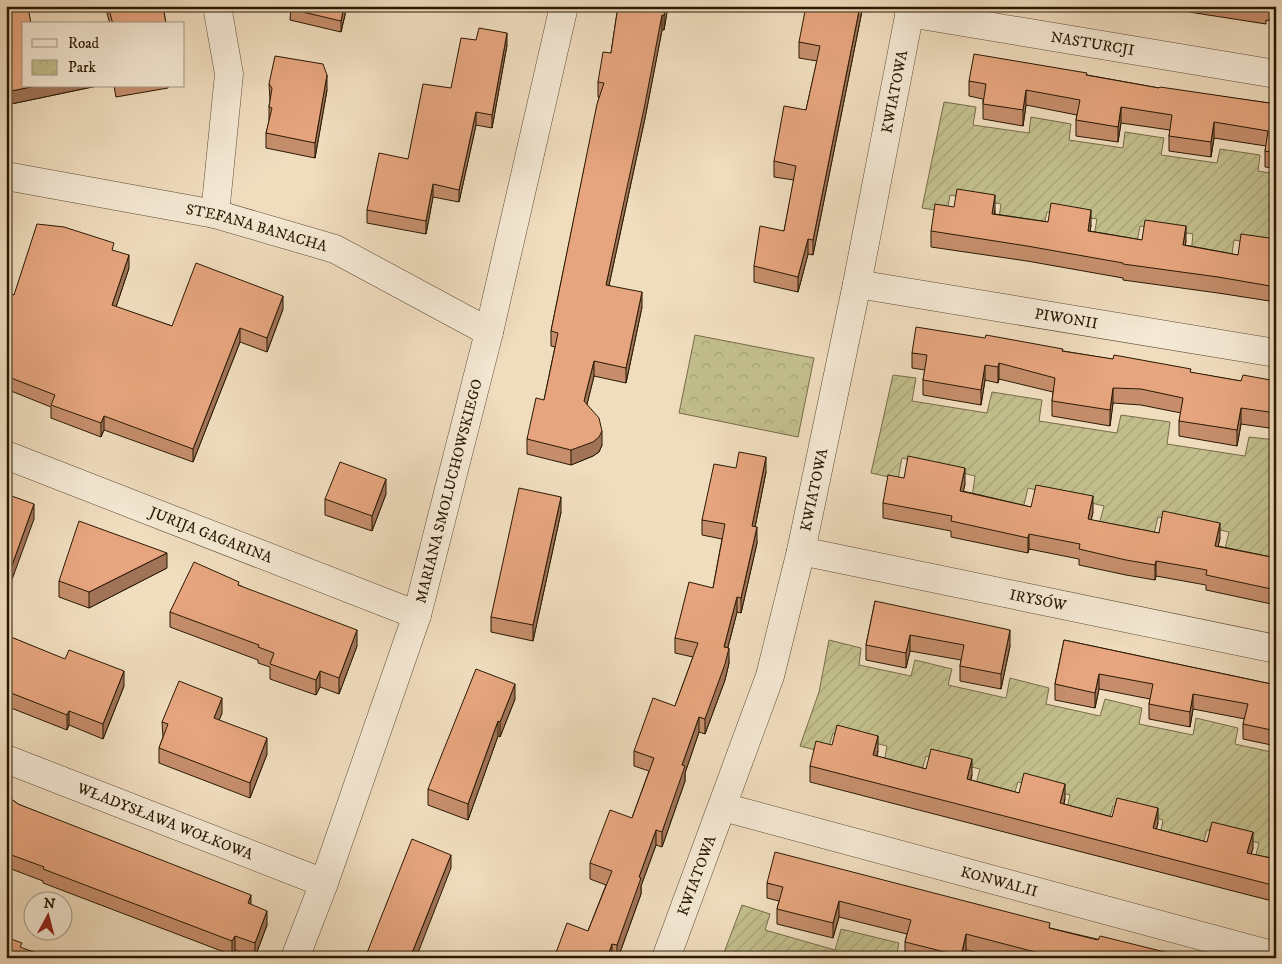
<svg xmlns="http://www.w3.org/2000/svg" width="1282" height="964" viewBox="0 0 1282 964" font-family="'IM FELL DW Pica',serif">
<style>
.park{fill:url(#park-crowns);stroke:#766c48}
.garden{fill:url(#garden-furrows);stroke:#766c48}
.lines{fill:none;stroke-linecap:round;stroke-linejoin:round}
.street-casing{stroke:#5b4a32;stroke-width:29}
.street{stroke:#f5e9d5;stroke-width:28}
.wall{fill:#c68e6c;stroke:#291903}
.shaded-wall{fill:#a17458;stroke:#291903}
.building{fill:#e6a57e;stroke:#291903}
.labels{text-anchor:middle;stroke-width:4;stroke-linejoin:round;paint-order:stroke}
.street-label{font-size:15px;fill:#291903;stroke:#f5e9d5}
</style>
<defs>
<pattern id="park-crowns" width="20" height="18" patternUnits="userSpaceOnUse" patternTransform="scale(1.25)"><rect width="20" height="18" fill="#c2be8c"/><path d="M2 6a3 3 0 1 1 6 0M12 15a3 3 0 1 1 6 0" fill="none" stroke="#a7a377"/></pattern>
<pattern id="garden-furrows" width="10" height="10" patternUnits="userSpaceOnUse" patternTransform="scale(1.25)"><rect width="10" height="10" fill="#c2be8c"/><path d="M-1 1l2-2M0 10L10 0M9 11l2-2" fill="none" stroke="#a7a377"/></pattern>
</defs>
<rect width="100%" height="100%" fill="#f0ddbe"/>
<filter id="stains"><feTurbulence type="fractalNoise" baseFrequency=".004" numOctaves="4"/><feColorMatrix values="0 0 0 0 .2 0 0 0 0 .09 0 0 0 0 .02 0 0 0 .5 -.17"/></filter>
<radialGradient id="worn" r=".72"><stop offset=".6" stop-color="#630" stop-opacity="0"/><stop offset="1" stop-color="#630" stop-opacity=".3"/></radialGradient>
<path class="park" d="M695,335L814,358L798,437L679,413Z"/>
<path class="garden" d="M944,102L976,107L973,125L1029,133L1031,117L1071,124L1069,140L1123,148L1125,132L1164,138L1161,155L1217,163L1220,149L1260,155L1258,171L1276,174V247L1234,240L1231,261L1191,254L1193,234L1140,226L1136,248L1093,241L1097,219L1047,212L1043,230L998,224L1001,204L950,195L947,212L922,208Z
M893,375L916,378L912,401L987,413L992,392L1042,400L1039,421L1117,433L1121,415L1170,422L1167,444L1245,456L1249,437L1276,440V563L1224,553L1229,532L1158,517L1153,538L1099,525L1104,506L1028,488L1023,509L972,497L975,476L902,458L898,479L871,473Z
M829,640L861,648L859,665L911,676L915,660L952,669L948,685L1006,698L1010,678L1049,688L1046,704L1100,716L1105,699L1142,708L1139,724L1193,735L1196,718L1238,728L1235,744L1276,753V869L1254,862L1259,843L1207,830L1201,851L1159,840L1163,820L1113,806L1107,828L1065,816L1070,795L1018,782L1012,801L974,791L980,769L926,756L920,777L883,768L887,746L833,733L827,753L800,746L819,692Z
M742,905L770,914L765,930L835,950L841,929L899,943L896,958H722Z"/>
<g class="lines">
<defs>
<g id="street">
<path id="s1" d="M909,13L1276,74"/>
<path id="s2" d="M6,176L215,214L335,249L489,332"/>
<path d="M215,214L229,74L217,6"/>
<path id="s3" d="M857,284L1276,353"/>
<path id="s4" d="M6,455L417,615"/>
<path id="s5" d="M801,551L1276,649"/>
<path id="s6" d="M6,759L324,883"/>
<path id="s7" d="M723,807L1276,956"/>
<path id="s8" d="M295,958L324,883L417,615L489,332L564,6"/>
<path id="s9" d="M666,958L770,676L801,551L857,284L911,6"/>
</g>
</defs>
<use href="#street" class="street-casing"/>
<use href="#street" class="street"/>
</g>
<path class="wall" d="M6,6L24,86H97L11,104L6,78Z
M105,6H163L166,24H110Z
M291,6H347L341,32L290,20Z
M618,6H668L664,30H662L645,118L609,285L642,307L626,383L594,376L587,404L602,445L599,452L593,456L571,465L527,454V439L544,400L555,347L551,346V331L599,97H598V82L611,53Z
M863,6L813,255L808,254L798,292L754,282V266L784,231L794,180L774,177V161L806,110L817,61L799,58V42Z
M1183,6H1276V22L1266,20V24L1189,12V7Z
M507,45L492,128L476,125L459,202L433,197L426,234L367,223V210L408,159Z
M1087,75L1159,88L1276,104V168L1265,167V151L1266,146L1214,138L1211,157L1169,151V136L1170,130L1121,123L1118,142L1076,136V120L1077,115L1026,105L1023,126L983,119V99L969,96V81Z
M269,84L327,90L315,158L266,148V133L269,122V107L270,100Z
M114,86H168V88L116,97Z
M954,207L995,210V214L1048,222L1091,225L1090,231L1142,240L1186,241L1185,245L1238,255L1276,239V302L1218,293L1123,280V278L1027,261L931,247V231Z
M114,251L129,268L116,307L172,326L283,309L267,352L240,342L193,462L104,430L101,437L51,418V407L6,389V292L14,295Z
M1063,351L1241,381H1276V429L1241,424L1237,446L1179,436V421L1181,413L1141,405L1113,403L1110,426L1052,416V401L1053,392L999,379L998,383L985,380L981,405L923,395V380L925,370L912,368V353Z
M736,468L766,472L755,527L757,543L741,613L737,612L728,647L729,663L725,680L705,734L699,732L685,773V781L662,847L656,845L641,886V894L618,958H554L588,931L606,885L590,879V863L632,818L649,771L634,766V751L675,706L693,657L675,653V638L713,588L722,539L702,535V520Z
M904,478L965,484L963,491L1031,507L1093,512L1091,520L1159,533L1220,538L1218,546L1276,558V605L1206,590V585L1156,576L1155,580L1126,575L1079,565V559L1029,549L1028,553L951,537V531L883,518V503Z
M386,494L372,531L325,515V499Z
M561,512L533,641L491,632V617Z
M167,568L89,608L59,597V581Z
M239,585L357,646L339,694L320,687L316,695L270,679V667L258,663V660L170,627V612Z
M875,601L1010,646L1001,689L960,681V666L961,660L910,651L906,668L866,660V645Z
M6,635L124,686L103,739L69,725L67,730L6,706Z
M1064,640L1276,685V746L1243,739V724L1245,719L1193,709L1190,727L1149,719V704L1150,699L1099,689L1095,708L1055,700V684Z
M515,699L500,737L498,736L468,820L428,805V789Z
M222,713L219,720L267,754L250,798L159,763V748L163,737L162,722Z
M832,745L878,751L877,756L926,769L972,775L971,780L1019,793L1065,799L1064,804L1112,817L1158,823L1156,829L1207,842L1253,848L1251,854L1276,859V902L810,782V766Z
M6,795L18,804L251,905L267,925L255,957L235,950L232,955L43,883V881L6,867Z
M767,883L1050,928L1177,958H998L966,950L964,958H908L905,957V942L907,934L839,917L833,938L777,924V909L779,901L767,898Z"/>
<path class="shaded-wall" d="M344,6H347L341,32V21Z
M665,6H668L664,30V16Z
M860,6H863L813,255V240Z
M662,15V30L645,118L606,299V285Z
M507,33V45L492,128V115Z
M327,75V90L315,158V143Z
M36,86H97L11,104V91Z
M1026,90V105L1023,126V110Z
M1121,107V123L1118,142V127Z
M476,112V125L459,202V190Z
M1214,122V138L1211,157V142Z
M433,184V197L426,234V221Z
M995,195V210L992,229V214Z
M1091,210V225L1088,246V231Z
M1186,226V241L1183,260V245Z
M808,239V254L798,292V277Z
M129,255V268L112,319V305Z
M642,292V307L626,383V368Z
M283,296V309L267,352V338Z
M240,328V342L193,462V449Z
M594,361V376L584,416V401Z
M999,363V379L998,383V367Z
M985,365V380L981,405V390Z
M1113,388V403L1110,426V410Z
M1241,408V424L1237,446V430Z
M104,416V430L101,437V423Z
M602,431V445L599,452L593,456L571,465V450Z
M766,457V472L752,542V526Z
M965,468V484L960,506V491Z
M386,479V494L372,531V516Z
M1093,496V512L1088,534V519Z
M561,497V512L533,641V625Z
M34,504V519L6,596V582Z
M1220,523V538L1215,561V546Z
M757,527V543L741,613V598Z
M1029,534V549L1028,553V538Z
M167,553V568L89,608V592Z
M1156,561V576L1155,580V565Z
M737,597V612L724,662V647Z
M357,630V646L339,694V678Z
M1010,630V646L1001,689V674Z
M910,635V651L906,668V653Z
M729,648V663L725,680L705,734V719Z
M124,671V686L103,739V724Z
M320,671V687L316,695V680Z
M1099,674V689L1095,708V693Z
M515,684V699L500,737V722Z
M1193,694V709L1190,727V712Z
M222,698V713L214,733V718Z
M69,711V725L67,730V715Z
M699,717V732L685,773V781L662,847V832L682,765Z
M498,721V736L468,820V804Z
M878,736V751L873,770V755Z
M267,738V754L250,798V783Z
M972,759V775L967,794V779Z
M1065,784V799L1060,819V803Z
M1158,808V823L1153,843V828Z
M656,830V845L641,886V894L618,958H617V945L639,877Z
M1253,832V848L1247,868V853Z
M451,855V868L416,958H410Z
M251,895V909L248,903Z
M839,901V917L833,938V923Z
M267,911V925L255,957V943Z
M966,934V950L964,958H961Z
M235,936V950L232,955V941Z
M612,944V958H607Z"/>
<path class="building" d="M6,6H28L31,24H24V86H36L11,91L6,65Z
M108,6H163L166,24H113Z
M291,6H344L341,21L290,9Z
M618,6H665L664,16L662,15L645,104L606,285L642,292L626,368L594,361L584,401L599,418L602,431L599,437L593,442L571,450L527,439L536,398L544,400L558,333L551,331L597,104L604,83L598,82L603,52L611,53Z
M806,6H860L813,240L808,239L798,277L754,266L760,226L784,231L796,166L774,161L784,106L806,110L820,46L799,42Z
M1251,6H1266V9Z
M479,28L507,33L492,115L476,112L459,190L433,184L426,221L367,210L379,153L408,159L423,84L451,88L461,38L476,40Z
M974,54L1087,73L1086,75L1159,88L1160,87L1276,104V153L1265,151L1268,131L1214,122L1211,142L1169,136L1172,115L1121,107L1118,127L1076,120L1080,100L1026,90L1023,110L983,104L986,84L969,81Z
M275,56L323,64L327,75L315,143L266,133L272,108L269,107L272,88L269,84Z
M957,189L995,195L992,214L1048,222L1051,203L1091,210L1088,231L1142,240L1145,220L1186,226L1183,245L1238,255L1241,234L1276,239V287L1218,277L1123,264V263L1027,246L931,231L935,204L954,207Z
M37,224L64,227L114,243L112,250L129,255L112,305L172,326L196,263L283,296L267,338L240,328L193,449L104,416L101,423L51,405L55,395L6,376V292L14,295Z
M916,327L985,338L986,335L1063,349L1062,351L1113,359L1114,355L1191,369L1190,372L1241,381L1243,375L1276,381V413L1241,408L1237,430L1179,421L1183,398L1141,389L1113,388L1110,410L1052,401L1055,378L999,363L998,367L985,365L981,390L923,380L927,355L912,353Z
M739,452L766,457L752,526L757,527L741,598L737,597L724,647L729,648L725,664L705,719L699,717L682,765L685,766L662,832L656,830L639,877L641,878L617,945L612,944L607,958H554L567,923L588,931L612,871L590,863L610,810L632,818L654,758L634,751L653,698L675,706L698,643L675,638L689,582L713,588L725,524L702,520L714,464L736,468Z
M908,456L965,468L960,491L1031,507L1036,485L1093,496L1088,519L1103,522L1159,533L1163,511L1220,523L1215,546L1276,558V590L1206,575L1207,570L1156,561L1155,565L1126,560L1079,549L1080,544L1029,534L1028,538L951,521L952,516L883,503L888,475L904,478Z
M340,462L386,479L372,516L325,499Z
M519,488L561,497L533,625L491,617Z
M6,494L34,504L6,582Z
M79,521L167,553L89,592L59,581Z
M194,562L239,582L238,585L357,630L339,678L320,671L316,680L270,664L274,653L258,647L259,645L170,612Z
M875,601L1010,630L1001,674L960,666L964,645L910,635L906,653L866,645Z
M6,635L65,659L69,650L124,671L103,724L69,711L67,715L6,691Z
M1064,640L1276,685V731L1243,724L1248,704L1193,694L1190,712L1149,704L1153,684L1099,674L1095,693L1055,684Z
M476,669L515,684L500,722L498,721L468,804L428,789Z
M179,681L222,698L214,718L267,738L250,783L159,748L168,724L162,722Z
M837,725L878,736L873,755L926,769L931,749L972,759L967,779L1019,793L1024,773L1065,784L1060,803L1112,817L1117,798L1158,808L1153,828L1207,842L1212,822L1253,832L1247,853L1276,859V886L810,766L816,741L832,745Z
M6,795L18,804L251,895L248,903L267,911L255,943L235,936L232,941L43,869L44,867L6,853Z
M412,839L451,855L410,958H365Z
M775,852L1050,923L1049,928L1098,940L1100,936L1177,955V958H1038L1039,953L966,934L961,956L905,942L911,920L839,901L833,923L777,909L783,887L767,883Z
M6,937L22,943L20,947L50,958H6Z"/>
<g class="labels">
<g class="street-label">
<text dy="5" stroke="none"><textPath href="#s1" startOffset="186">NASTURCJI</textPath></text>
<text dy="5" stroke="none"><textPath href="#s9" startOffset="898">KWIATOWA</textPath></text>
<text dy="5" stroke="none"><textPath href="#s2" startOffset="256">STEFANA BANACHA</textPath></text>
<text dy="5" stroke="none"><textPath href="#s3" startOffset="212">PIWONII</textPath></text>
<text dy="5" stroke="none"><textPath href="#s9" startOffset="492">KWIATOWA</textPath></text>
<text dy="5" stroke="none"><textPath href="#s8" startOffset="492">MARIANA SMOLUCHOWSKIEGO</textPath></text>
<text dy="5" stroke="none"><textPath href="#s4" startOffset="220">JURIJA GAGARINA</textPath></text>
<text dy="5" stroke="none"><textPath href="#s5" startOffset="242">IRYSÓW</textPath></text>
<text dy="5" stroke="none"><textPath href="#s6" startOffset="171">WŁADYSŁAWA WOŁKOWA</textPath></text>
<text dy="5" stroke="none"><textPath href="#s9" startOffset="88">KWIATOWA</textPath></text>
<text dy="5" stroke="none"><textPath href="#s7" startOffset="286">KONWALII</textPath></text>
</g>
</g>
<rect width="1282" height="964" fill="none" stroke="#f0ddbe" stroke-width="25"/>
<rect x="8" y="8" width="1267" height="949" fill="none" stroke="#291903" stroke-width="2.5"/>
<rect x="12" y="12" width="1257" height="939" fill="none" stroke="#291903"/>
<rect x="22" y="22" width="162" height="65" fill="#f5e9d5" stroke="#a39681"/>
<rect x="32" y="39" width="25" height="8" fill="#f5e9d5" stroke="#a39681"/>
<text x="68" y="48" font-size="15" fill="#291903">Road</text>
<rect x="32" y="60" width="25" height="15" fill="url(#park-crowns)" stroke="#a39681"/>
<text x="68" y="72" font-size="15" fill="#291903">Park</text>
<g transform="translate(48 916) rotate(7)"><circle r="24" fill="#f5e9d5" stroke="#a39681"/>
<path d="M0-4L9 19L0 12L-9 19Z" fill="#8f2418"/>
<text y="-8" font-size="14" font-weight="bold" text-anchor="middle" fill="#291903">N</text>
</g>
<rect width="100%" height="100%" filter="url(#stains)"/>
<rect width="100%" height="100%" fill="url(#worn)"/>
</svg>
